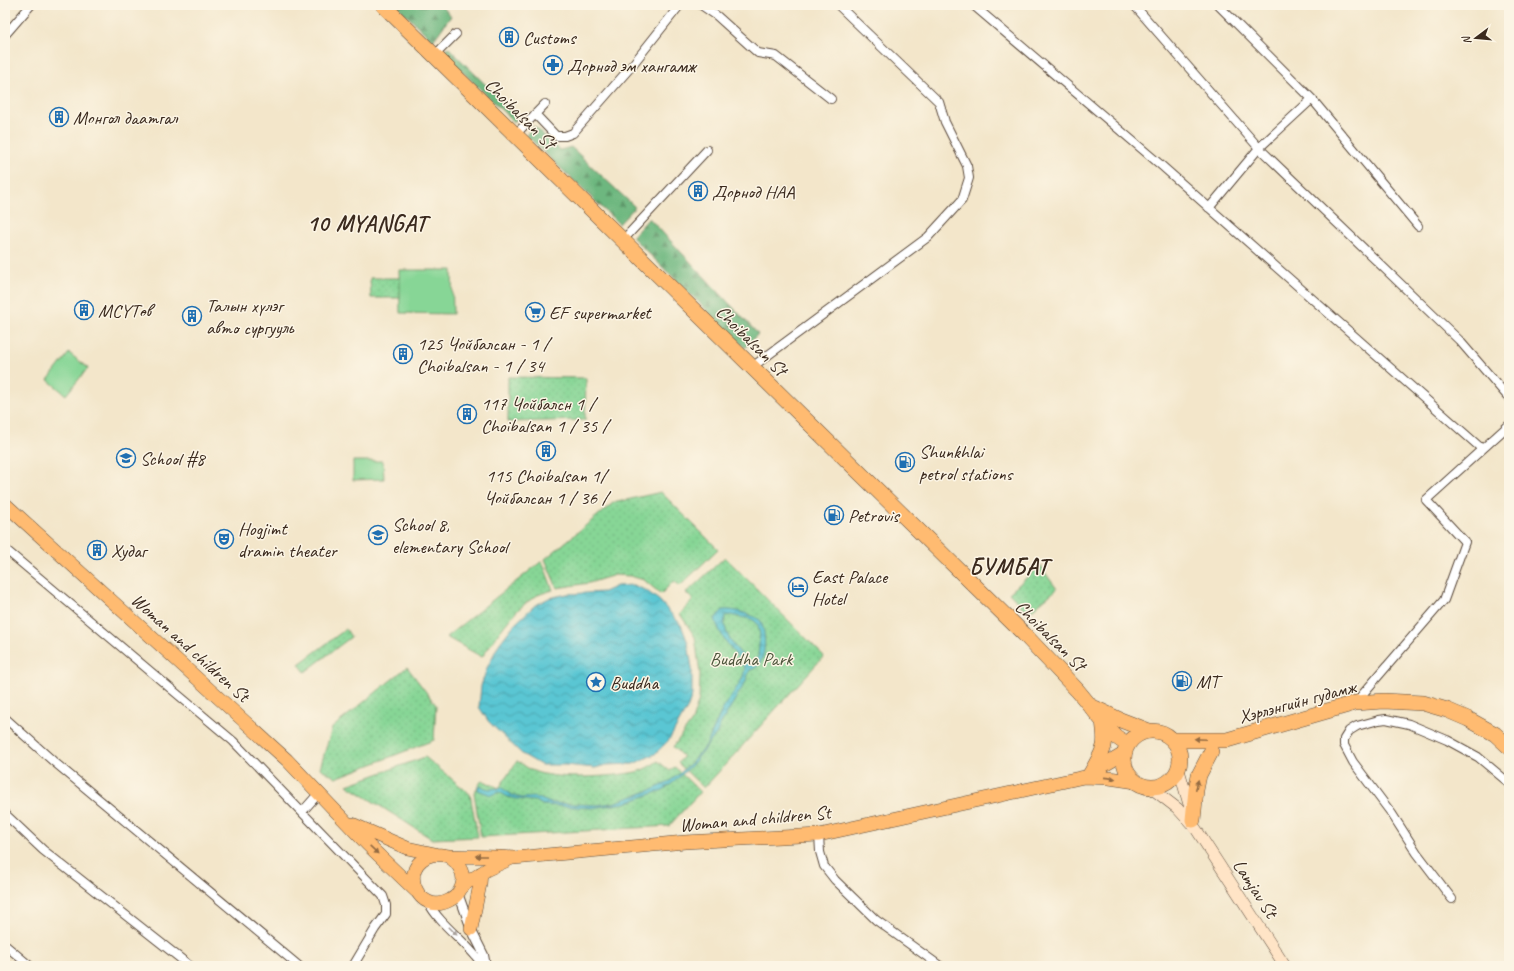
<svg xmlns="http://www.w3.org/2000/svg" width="1514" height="971" viewBox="0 0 1514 971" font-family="Caveat,sans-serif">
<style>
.grass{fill:#87d696;stroke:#61805a}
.forest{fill:url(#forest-firs);stroke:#54704e}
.park{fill:url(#park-dots);stroke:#61805a}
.water{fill:url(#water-waves);stroke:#4a7878;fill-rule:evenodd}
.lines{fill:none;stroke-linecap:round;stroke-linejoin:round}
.street-casing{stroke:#574638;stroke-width:10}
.secondary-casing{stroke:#574638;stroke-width:12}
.primary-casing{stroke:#574638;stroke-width:14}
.highway-casing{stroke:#574638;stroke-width:16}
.street{stroke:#fff;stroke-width:8}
.secondary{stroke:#ffe4c6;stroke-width:11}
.primary{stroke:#ffbb71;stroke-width:13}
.highway{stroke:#ffbb71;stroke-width:15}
.oneway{fill:#936b43}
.oneway2{fill:#a79f9a}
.labels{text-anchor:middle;stroke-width:3;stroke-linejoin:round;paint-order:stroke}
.poi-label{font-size:19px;fill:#3b2a1e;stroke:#fcf5e5;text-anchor:start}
.street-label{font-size:19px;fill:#3b2a1e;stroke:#fcf5e5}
.park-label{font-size:19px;fill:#4e553c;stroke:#fcf5e5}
.district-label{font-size:23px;font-weight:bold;letter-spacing:1px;fill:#3b2a1e;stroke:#fcf5e5}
</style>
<defs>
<pattern id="forest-firs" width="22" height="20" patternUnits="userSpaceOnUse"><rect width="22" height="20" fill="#6db77f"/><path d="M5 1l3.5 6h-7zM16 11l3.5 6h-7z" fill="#5b9567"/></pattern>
<pattern id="park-dots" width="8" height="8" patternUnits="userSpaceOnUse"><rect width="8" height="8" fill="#87d696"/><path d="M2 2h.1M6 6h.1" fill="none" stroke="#75b881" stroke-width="1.8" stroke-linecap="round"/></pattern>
<pattern id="water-waves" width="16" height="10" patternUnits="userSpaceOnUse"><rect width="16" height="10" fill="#5ac6d3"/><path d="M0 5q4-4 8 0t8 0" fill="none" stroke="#4ca1ab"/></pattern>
</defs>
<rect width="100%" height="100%" fill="#fcf5e5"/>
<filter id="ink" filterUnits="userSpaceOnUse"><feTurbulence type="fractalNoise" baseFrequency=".025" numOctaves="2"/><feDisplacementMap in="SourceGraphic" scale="8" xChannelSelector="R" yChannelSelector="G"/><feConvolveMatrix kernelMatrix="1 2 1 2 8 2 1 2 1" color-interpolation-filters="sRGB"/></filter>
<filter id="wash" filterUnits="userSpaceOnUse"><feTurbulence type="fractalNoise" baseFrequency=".012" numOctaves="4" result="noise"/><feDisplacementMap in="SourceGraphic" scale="16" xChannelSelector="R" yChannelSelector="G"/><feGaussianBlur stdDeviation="0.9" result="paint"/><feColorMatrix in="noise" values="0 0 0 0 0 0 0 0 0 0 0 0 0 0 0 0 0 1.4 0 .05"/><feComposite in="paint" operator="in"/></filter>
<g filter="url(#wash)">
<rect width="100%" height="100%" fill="#f3e6ca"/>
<path class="grass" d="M399,270H452L453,314L400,313Z
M69,353L88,368L66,395L48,380Z
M353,461H383L384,479L353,480Z"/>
<path class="forest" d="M396,5H441L451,16L433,41Z
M448,47L518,117L514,122L442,52Z
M534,126L560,150L571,147L635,207L619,224L526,135Z
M649,218L758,334L745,348L632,237Z"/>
<path class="park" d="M370,278H400V298H371Z
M508,377L586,378L585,420L508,422Z
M661,492L718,549L680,586L674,581L661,594L644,580L630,576L615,575L589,583L557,588L545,559L613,503Z
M725,557L824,656L704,788L678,763L683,757L673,747L692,721L699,699L700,673L695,637L680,614L693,600L686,593Z
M542,561L553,590C547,592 538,594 533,598C511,612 497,636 482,657L446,637Z
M1040,566L1057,589L1028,613L1009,593Z
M346,629L351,637L305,672L299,664Z
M407,667L436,705L434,740L336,778L320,768L332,728Z
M425,757L470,794L478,837L432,839L347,785Z
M517,761C523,764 529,770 536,772C561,780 610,777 636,772C644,770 652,765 658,761L670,771L675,767L700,792L669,826L481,837L474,793L482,780L499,788Z"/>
<path class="water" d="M633,585L647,591L660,601L681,625L688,643L692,668V695L688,707L669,740L655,754L633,764L606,765L595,768L565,765H541L522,754L489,722L479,707L481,686L487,668L499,644L513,626L534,606L549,598L567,594L604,592L617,586Z
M723,610C735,609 750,614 760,620C767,632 768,667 750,670L745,683L720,725L717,733L692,765L674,782L663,790L625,803L591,808L543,805L535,801L517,799L508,797L499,792L491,795L478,790V786L489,789L502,788L512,795L522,798L535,797L551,803L597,805L613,803L654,789L667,783L678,775L692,762L707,744L721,712L742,679L745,669C736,652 720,639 715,619L718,615ZM731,615C737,617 749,618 753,620C764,626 758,647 758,657L753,663L749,662C737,650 722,635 725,616Z"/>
</g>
<g filter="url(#ink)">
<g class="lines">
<defs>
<path id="street" d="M701,5L717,16L758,53L776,56L831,99
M973,5L1162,166L1482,449
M1134,5L1259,148L1459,340L1509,398
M1218,5L1312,99L1418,226
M5,35L31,5
M435,55L456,34
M535,114L556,136H565L573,133L629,69L680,5
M515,135L545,104
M1209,208L1259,148L1312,99
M622,241L707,150
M752,367L928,237L962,200L969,178L967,166L945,122L939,102L838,5
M5,549L233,741L383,896L386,905V914L375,929L353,966
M1355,703L1444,600L1465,542L1426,500L1509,425
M5,718L53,761L299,966
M302,812L319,793
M5,814L43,850L190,966
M819,835L820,852L824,866L835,880L876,920L940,966
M458,893L471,929L484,955L486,966
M1452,899L1417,853L1392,814L1353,762L1344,745V739L1349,731L1357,726L1379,720L1386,719L1409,724L1447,740L1478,757L1509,783
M428,902C441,927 468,942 483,966
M5,945L30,966"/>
<path id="secondary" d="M1179,770L1192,815
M1151,788L1177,808L1196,829L1285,966"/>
<path id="primary" d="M5,504L287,760L367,844L416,891
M1088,775L1125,753
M352,824L407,848L435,854
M448,856C457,862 463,869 463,880C462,888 458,896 450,900C418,918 396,865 432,855C439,853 444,856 450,856C472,857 493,856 514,858L685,842L819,835L1084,777L1109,778L1136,782
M462,886L486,870L512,858
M471,929L480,884L481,873"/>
<path id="highway" d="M383,5L1024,634L1078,691L1115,736L1128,745
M1095,708L1118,719L1149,731
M1124 759a28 28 0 1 1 56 0a28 28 0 1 1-56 0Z
M1173,740H1227L1355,703L1384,701L1423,703L1447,710L1468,719L1495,734L1509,747
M1091,773C1104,749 1107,749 1103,721
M1193,820L1196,790L1199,775L1211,752"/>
</defs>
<use href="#street" class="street-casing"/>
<use href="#secondary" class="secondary-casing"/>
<use href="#primary" class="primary-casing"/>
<use href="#highway" class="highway-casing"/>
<use href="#street" class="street"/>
<use href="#secondary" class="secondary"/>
<use href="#primary" class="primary"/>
<use href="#highway" class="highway"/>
</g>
<defs><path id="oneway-solid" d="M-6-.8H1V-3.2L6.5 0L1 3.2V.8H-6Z"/></defs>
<g class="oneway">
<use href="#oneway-solid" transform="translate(1200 739) rotate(-178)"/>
<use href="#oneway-solid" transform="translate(1110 778) rotate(6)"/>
<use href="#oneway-solid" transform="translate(1197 785) rotate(-77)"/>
<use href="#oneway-solid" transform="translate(374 850) rotate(44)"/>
<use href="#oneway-solid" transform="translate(481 856) rotate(180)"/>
</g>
<use class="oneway2" href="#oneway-solid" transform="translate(453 931) rotate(46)"/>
</g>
<defs>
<symbol id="building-ring" viewBox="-11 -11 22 22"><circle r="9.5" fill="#fcf5e5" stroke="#1f6fb2" stroke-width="1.5"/><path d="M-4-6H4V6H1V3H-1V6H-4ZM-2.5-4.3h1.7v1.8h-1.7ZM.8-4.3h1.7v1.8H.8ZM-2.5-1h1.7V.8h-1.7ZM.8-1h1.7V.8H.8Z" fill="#1f6fb2"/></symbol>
<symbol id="pharmacy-ring" viewBox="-11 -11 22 22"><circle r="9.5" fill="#fcf5e5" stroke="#1f6fb2" stroke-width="1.5"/><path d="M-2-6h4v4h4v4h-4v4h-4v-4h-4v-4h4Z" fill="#1f6fb2"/></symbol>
<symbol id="supermarket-ring" viewBox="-11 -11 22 22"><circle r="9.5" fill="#fcf5e5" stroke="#1f6fb2" stroke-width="1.5"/><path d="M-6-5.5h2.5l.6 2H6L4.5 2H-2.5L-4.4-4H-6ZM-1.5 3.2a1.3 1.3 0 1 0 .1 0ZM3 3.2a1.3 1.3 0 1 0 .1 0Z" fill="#1f6fb2"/></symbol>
<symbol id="school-ring" viewBox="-11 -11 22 22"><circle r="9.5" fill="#fcf5e5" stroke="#1f6fb2" stroke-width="1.5"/><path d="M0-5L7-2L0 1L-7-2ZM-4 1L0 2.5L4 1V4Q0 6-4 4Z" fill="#1f6fb2"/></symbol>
<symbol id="fuel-ring" viewBox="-11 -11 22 22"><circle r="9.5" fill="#fcf5e5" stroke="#1f6fb2" stroke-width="1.5"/><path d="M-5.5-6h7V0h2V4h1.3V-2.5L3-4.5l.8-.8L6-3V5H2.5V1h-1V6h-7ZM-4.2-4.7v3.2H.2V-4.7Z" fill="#1f6fb2"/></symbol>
<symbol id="theatre-ring" viewBox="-11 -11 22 22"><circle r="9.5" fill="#fcf5e5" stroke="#1f6fb2" stroke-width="1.5"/><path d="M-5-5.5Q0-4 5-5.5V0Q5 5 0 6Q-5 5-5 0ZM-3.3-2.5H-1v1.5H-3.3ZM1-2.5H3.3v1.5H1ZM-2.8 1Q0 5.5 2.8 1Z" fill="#1f6fb2"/></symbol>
<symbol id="hotel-ring" viewBox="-11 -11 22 22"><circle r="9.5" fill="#fcf5e5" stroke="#1f6fb2" stroke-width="1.5"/><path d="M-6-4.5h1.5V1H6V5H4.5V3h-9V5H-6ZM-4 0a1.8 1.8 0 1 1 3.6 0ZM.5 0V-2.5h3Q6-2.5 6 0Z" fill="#1f6fb2"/></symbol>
<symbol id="sight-ring" viewBox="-11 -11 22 22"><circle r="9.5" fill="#fcf5e5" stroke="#1f6fb2" stroke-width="1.5"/><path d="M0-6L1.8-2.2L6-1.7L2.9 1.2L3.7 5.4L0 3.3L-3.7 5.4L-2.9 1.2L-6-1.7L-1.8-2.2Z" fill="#1f6fb2"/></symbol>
</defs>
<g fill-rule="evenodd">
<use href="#building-ring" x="498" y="26" width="22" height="22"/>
<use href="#pharmacy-ring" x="542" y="54" width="22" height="22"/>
<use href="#building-ring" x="48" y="106" width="22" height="22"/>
<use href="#building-ring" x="687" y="180" width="22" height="22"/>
<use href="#building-ring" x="73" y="299" width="22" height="22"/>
<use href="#supermarket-ring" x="524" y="301" width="22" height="22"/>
<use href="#building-ring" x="181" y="305" width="22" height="22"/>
<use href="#building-ring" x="392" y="343" width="22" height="22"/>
<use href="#building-ring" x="456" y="403" width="22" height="22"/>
<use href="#building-ring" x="535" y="440" width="22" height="22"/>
<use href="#school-ring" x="115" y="447" width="22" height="22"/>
<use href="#fuel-ring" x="894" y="451" width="22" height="22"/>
<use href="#fuel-ring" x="823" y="504" width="22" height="22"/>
<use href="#school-ring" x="367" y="524" width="22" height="22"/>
<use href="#theatre-ring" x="213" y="528" width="22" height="22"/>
<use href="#building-ring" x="86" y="539" width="22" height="22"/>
<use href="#hotel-ring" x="787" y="576" width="22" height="22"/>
<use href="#fuel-ring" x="1171" y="670" width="22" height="22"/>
<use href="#sight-ring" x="585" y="671" width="22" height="22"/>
</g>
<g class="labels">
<g class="poi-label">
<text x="523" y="44">Customs</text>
<text x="567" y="72">Дорнод эм хангамж</text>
<text x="73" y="124">Монгол даатгал</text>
<text x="712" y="198">Дорнод НАА</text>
<text x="206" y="312">Талын хүлэг<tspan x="206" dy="22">авто сургууль</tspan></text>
<text x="98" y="317">МСҮТөв</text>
<text x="549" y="319">EF supermarket</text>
<text x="417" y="350">125 Чойбалсан - 1 /<tspan x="417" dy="22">Choibalsan - 1 / 34</tspan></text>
<text x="481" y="410">117 Чойбалсн 1 /<tspan x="481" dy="22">Choibalsan 1 / 35 /</tspan></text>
<text x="919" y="458">Shunkhlai<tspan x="919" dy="22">petrol stations</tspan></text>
<text x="140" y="465">School #8</text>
<text x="546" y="482" text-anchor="middle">115 Choibalsan 1/<tspan x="546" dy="22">Чойбалсан 1 / 36 /</tspan></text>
<text x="848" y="522">Petrovis</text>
<text x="392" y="531">School 8,<tspan x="392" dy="22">elementary School</tspan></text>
<text x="238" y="535">Hogjimt<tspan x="238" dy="22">dramin theater</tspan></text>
<text x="111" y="557">Худаг</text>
<text x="812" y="583">East Palace<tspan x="812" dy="22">Hotel</tspan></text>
<text x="1196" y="688">MT</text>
<text x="610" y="689">Buddha</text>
</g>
<g class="street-label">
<text transform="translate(521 113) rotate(45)" y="7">Choibalsan St</text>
<text transform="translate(752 340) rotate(45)" y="7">Choibalsan St</text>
<text transform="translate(1051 635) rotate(45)" y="7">Choibalsan St</text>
<text transform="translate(191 647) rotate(42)" y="7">Woman and children St</text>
<text transform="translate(1297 701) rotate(-15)" y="7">Хэрлэнгийн гудамж</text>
<text transform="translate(755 818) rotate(-5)" y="7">Woman and children St</text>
<text transform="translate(1256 888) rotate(57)" y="7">Lamjav St</text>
</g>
<g class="park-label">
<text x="751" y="665">Buddha Park</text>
</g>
<g class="district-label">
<text x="367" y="231">10 MYANGAT</text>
<text x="1009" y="574">БУМБАТ</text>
</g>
</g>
<rect width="1514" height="971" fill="none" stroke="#fcf5e5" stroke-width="20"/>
<g transform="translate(1476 38) rotate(254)" stroke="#fcf5e5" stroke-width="3" paint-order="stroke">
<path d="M0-3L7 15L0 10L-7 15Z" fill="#3b2a1e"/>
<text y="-6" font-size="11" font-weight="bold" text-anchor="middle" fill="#3b2a1e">N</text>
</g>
</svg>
